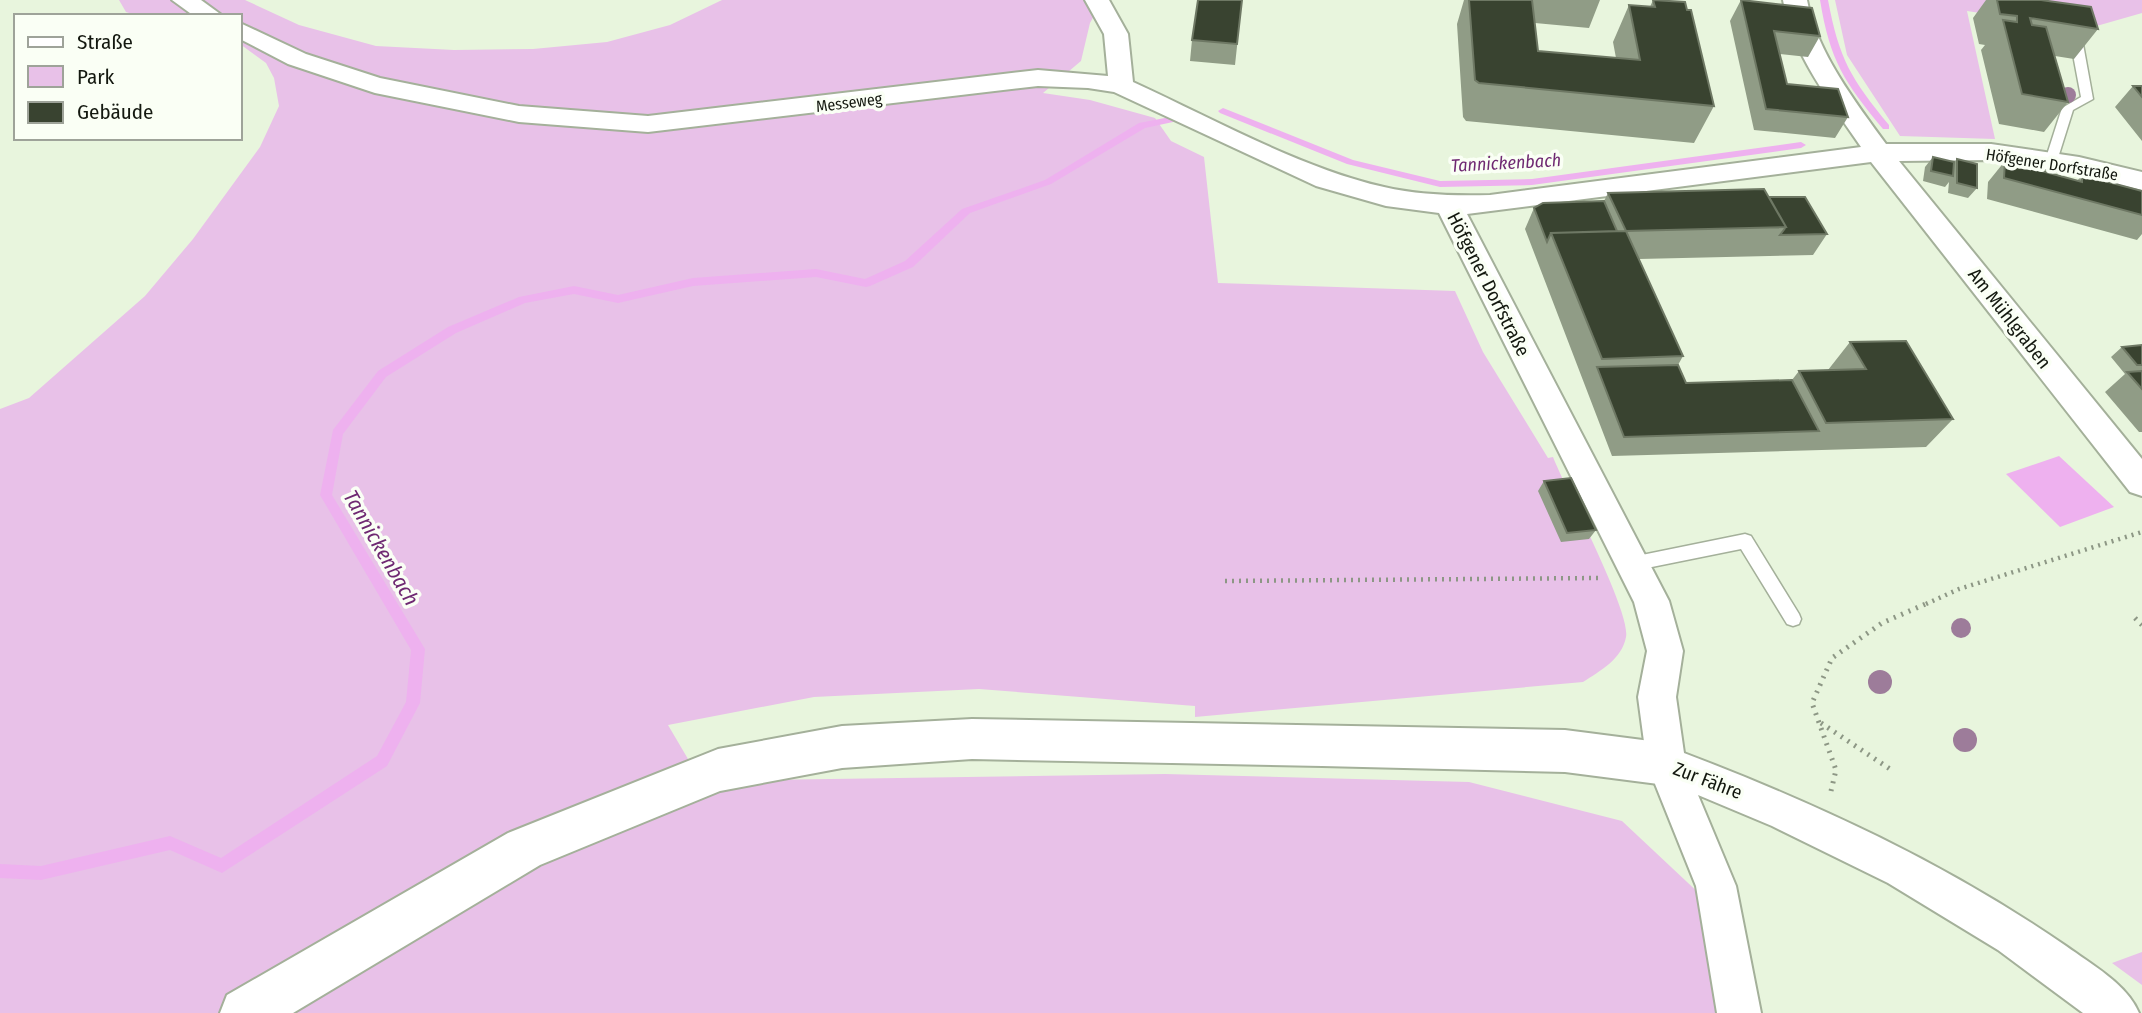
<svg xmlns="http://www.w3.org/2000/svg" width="2142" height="1013" viewBox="0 0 2142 1013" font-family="'Fira Sans Condensed',sans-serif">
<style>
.green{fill:#e8c1e8}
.water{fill:#eeb1ef}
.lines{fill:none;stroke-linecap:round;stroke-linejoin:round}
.stream{fill:#eeb1ef;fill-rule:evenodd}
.lane-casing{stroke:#a4b09a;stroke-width:3}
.street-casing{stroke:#a4b09a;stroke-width:4}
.secondary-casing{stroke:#a4b09a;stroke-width:4}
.path-far1{stroke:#8d9785;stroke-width:4.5;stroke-dasharray:2 5;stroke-linecap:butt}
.path{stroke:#8d9785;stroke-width:5;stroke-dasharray:2 6;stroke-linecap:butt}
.lane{fill:#fff;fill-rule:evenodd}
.street{fill:#fff;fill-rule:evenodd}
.secondary{fill:#fff;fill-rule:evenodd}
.tree{fill:#9d7c9a}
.wall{fill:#909c86}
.building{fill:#394330;stroke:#6e7864;stroke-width:2}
.labels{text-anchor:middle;stroke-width:7;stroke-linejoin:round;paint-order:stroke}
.far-street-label{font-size:16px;fill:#13180f;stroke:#fafff5}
.far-water-label{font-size:18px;font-style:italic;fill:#6f2972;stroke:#fafff5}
.street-label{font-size:19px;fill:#13180f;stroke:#fafff5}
.water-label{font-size:21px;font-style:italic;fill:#6f2972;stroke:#fafff5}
</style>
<rect width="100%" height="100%" fill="#e8f5dd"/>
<path class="green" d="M119,0H245L299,25L376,46L454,50L533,49L607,42L670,25L722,0H1103L1090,23L1081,61L1043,93L1090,100L1155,118L1171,141L1204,157L1218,283L1455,291L1483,352L1548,458L1553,457C1566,490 1631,612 1626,637C1622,659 1600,671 1583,682L1195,717V706L979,689L814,697L668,725L701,781L1165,774L1469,782L1622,821L1703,897L1722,1013H0V409L29,398L145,296L193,239L260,147L279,106L274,78L266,63L240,44V16H139L126,12Z
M1835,0H2142V13L2086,29L1967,11L1995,139L1900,136L1847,55Z
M2142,952V985L2112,963Z"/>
<path class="water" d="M2059,456L2114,507L2060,527L2006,474Z"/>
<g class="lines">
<path class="stream" d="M1820,0H1828C1839,59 1851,79 1889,125V129H1883C1844,82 1830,61 1820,0Z
M1223,108L1353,160L1440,181L1532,179L1801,142L1806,145L1801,148L1532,185L1440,187L1347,164L1220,113L1218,111Z
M1170,117L1175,120L1173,122L1145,128L1051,184L970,213L913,267L870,286L866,287L816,277L693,286L618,303L574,294L525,303L456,333L386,377L343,434L332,495L425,649L420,703L387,766L222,873L170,850L41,880L0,878V864L41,866L170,836L221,858L377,756L406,702L411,650L320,495L333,430L378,371L448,327L519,297L574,286L618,295L693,278L816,269L865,279L905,261L962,209L1045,180L1139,123Z"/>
<defs>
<path id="lane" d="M2075,30L2081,33L2093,99L2073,110L2057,161L2051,165L2045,161L2062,108L2081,97L2069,33Z
M1745,534L1751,536L1799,614L1801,619L1799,624L1793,626L1787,624L1741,549L1632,571L1626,569L1624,564L1626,559L1632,557Z"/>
<path id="street" d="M172,0H201L223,16H194Z
M1085,0H1109L1128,34L1133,82C1212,118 1300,168 1384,187C1418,195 1455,196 1490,195L1861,147C1832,104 1791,52 1783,0H1807C1816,51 1856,103 1886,144H1991L2079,157L2142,172V190L2079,175L1991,160L1899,161L2142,459V496L2130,492L1871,162L1467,214L1669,601L1683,651L1676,697L1684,753C1818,804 1947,864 2066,946C2091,964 2127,984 2139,1013H2083L1998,950L1888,883L1772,826L1698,795L1736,886L1761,1013H1717L1696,886L1647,764L1638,697L1647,651L1634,602L1439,213L1386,206L1316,186L1114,92L1088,88L1038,86L648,132L519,122L375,93L288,64L240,39V23L306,54L380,78L519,106L648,116L1038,70L1108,76L1104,34Z"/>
<path id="secondary" d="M972,719L1565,730L1666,743L1682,749L1688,764L1682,779L1666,785L1565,772L1322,766L972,759L842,768L720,791L540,865L293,1013H220L227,995L508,833L718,749L842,726Z"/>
</defs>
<use href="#lane" class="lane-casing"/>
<use href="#street" class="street-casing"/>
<use href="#secondary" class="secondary-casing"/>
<path class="path-far1" d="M1225,581L1598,578
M1926,604L1959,589L2142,532"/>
<path class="path" d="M2135,618L2142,625
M1821,723L1893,771
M1831,791L1836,770L1812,703L1832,658L1882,623L1930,602"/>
<use href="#lane" class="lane"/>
<use href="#street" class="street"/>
<use href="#secondary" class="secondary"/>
</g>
<g class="tree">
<circle cx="2068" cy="95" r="8"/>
<circle cx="1961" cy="628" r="10"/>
<circle cx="1880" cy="682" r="12"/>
<circle cx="1965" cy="740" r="12"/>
</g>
<path class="wall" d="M1242,0L1235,65L1190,61L1192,40Z
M1464,0H1600L1589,28L1535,23L1538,51L1616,58L1613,42L1629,5L1650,7L1653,0L1714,106L1694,143L1466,121L1463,117L1457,24Z
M1741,0L1820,36L1808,57L1780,54L1787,84L1848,117L1835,138L1754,130L1730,21Z
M1986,0H2041L2098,29L2074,59L2055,56L2068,102L2044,132L1999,124L1981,50L1985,45L1979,44L1973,18Z
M2133,86H2142V141L2115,107Z
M1933,157L1954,163L1957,159L1977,188L1968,198L1948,193L1949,182L1945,187L1923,181L1925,167Z
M2005,161L2077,181L2082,175L2142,191V234L2137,240L1987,199L1988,182Z
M1608,193L1769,197L1827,234L1813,255L1639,259L1683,356L1678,365L1686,383L1792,380L1799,371L1828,370L1850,342L1953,419L1926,447L1612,456L1525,229L1534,208L1604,201Z
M2142,345V432H2139L2105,392L2125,374L2111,357L2122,347Z
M1544,481L1596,530L1589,539L1561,542L1538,491Z"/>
<path class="building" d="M1198,0H1242L1237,44L1192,40Z
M1469,0H1532L1538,51L1640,60L1629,5L1655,7L1653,0L1685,2L1687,10H1691L1714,106L1479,83L1475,80Z
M1741,0L1812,8L1820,36L1774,31L1787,84L1838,89L1848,117L1766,109Z
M1997,0H2041L2091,7L2098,29L2030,18L2032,25L2046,27L2068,102L2022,94L2003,20L2017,22V16L2000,14Z
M2133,86H2142V97Z
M1933,157L1954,162L1953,176L1931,171Z
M1957,159L1977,164V188L1957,183Z
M2005,161L2082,182V175L2142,191V215L2004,178Z
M1764,189L1786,227L1626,231L1608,193Z
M1769,197H1805L1827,234L1780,235L1786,227Z
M1604,201L1617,231L1551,233L1547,242L1534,208L1543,203Z
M1626,231L1683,356L1602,359L1551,233Z
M1906,341L1953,419L1826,423L1799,371L1866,369L1850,342Z
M2142,345V365H2137L2122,347Z
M1678,365L1686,383L1792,380L1819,431L1624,437L1597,367Z
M2142,371V389L2127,372Z
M1571,478L1596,530L1567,533L1544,481Z"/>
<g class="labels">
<g class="far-street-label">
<text transform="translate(849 102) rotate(-7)" y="6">Messeweg</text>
<text transform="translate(2052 164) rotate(9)" y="6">Höfgener Dorfstraße</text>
</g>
<g class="far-water-label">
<text transform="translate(1506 163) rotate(-3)" y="6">Tannickenbach</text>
</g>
<g class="street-label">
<text transform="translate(1489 284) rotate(63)" y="7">Höfgener Dorfstraße</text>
<text transform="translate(2010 318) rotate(52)" y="7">Am Mühlgraben</text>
<text transform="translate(1708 780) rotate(21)" y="7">Zur Fähre</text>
</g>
<g class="water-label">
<text transform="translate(381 548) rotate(60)" y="7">Tannickenbach</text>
</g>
</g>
<rect x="14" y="14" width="228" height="126" fill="#fafff5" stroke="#9ea399" stroke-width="2"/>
<rect x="28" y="37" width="35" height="10" fill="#ffffff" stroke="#9ea399" stroke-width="2"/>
<text x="77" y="49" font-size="21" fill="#13180f">Straße</text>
<rect x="28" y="66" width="35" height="21" fill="#e8c1e8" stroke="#9ea399" stroke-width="2"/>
<text x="77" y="84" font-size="21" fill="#13180f">Park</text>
<rect x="28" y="102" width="35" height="21" fill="#394330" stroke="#9ea399" stroke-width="2"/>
<text x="77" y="119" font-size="21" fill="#13180f">Gebäude</text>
</svg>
